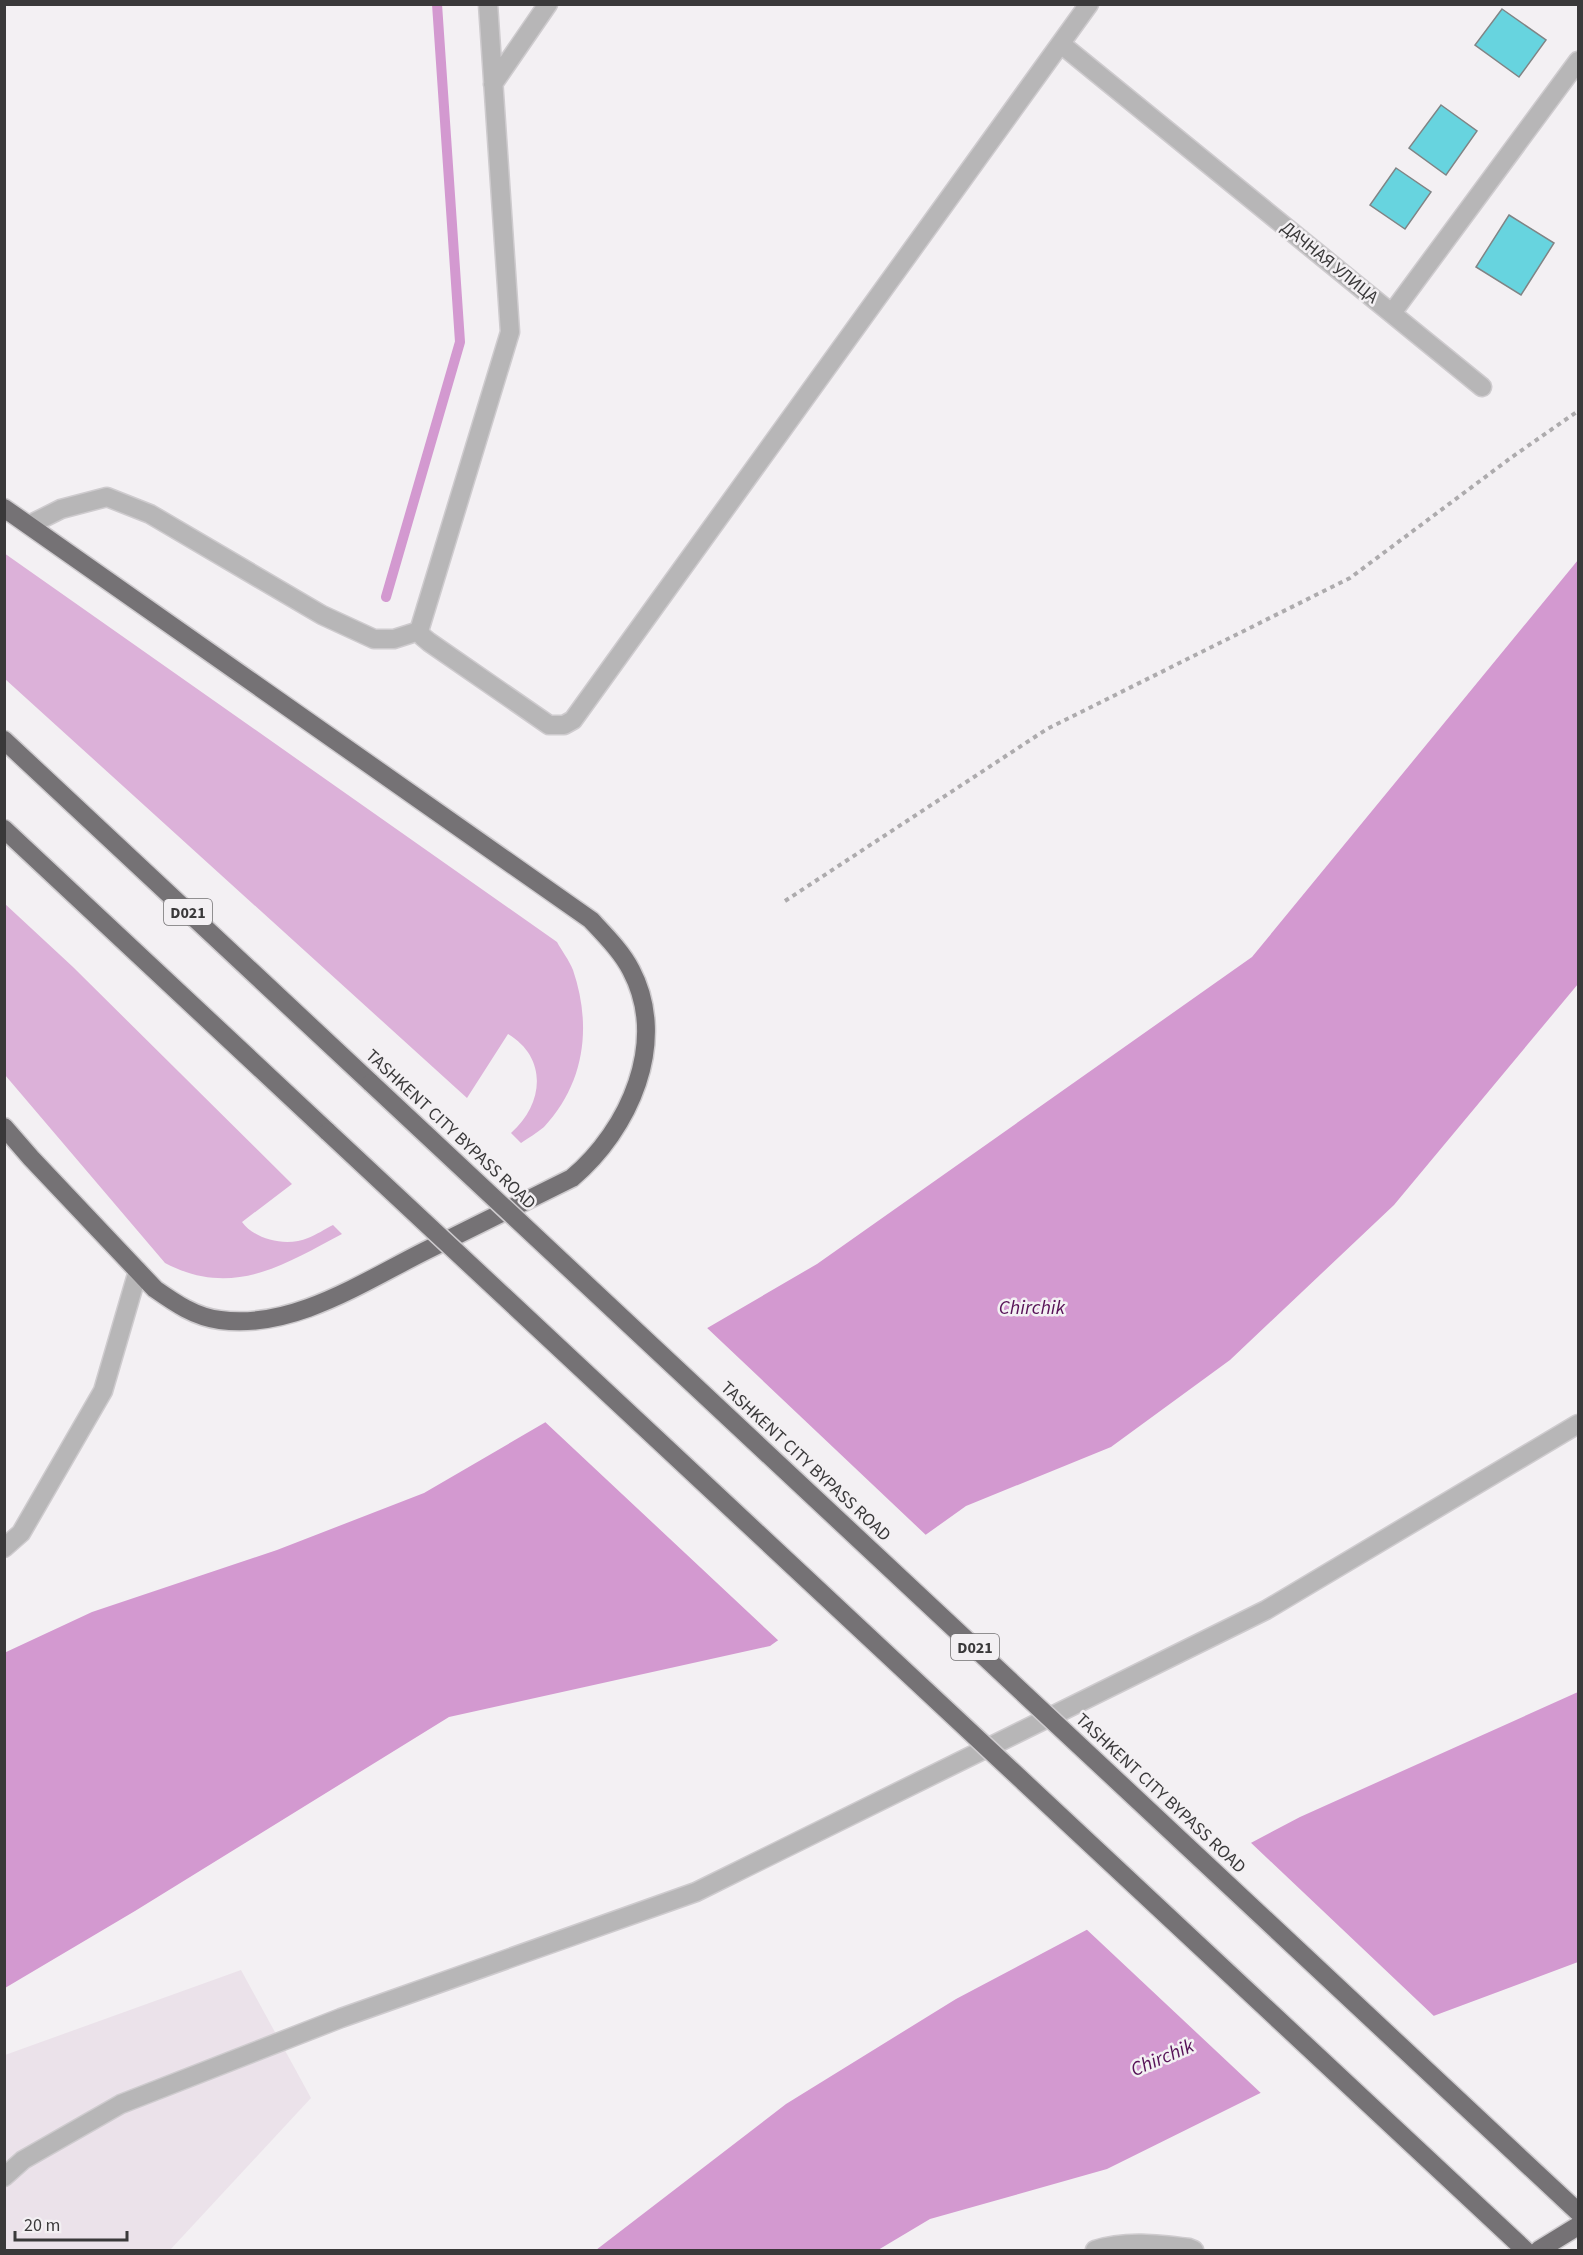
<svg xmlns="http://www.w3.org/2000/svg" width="1583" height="2255" viewBox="0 0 1583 2255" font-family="'Source Sans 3',sans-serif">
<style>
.built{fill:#ebe2ea}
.green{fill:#dcb1d9}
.water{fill:#d399d0}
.pier{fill:#f3f0f3}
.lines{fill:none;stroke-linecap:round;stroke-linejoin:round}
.stream{stroke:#d399d0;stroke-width:10}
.building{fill:#67d4df;stroke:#808485;stroke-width:1.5}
.minor-casing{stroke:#cecbce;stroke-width:21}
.highway-casing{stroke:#cecbce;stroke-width:21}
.path{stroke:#adabad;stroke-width:4;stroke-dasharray:4.5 4.5;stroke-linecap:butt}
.minor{stroke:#b7b6b7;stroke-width:18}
.highway{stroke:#757275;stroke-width:18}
.highway-bridge-casing{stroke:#cecbce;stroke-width:21;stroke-linecap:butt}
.highway-bridge{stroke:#757275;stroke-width:18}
.labels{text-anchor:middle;stroke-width:5;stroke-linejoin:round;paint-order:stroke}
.shield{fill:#f3f0f3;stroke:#727072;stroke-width:1.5}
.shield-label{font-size:16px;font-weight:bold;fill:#3a393a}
.street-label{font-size:18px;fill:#3a393a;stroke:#f3f0f3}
.water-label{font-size:20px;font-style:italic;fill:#571257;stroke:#f3f0f3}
</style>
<rect width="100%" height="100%" fill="#f3f0f3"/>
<path class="built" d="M241,1970L311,2098L170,2250H5V2055Z"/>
<path class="green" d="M4,553L557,942C562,951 569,960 573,970C592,1026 585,1083 544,1127C537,1133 528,1138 521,1143L511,1133C544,1104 548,1058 508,1034L467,1098L5,679Z
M4,903L73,967L292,1184L242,1222C255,1240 287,1247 308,1238C316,1235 325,1229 333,1225L342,1234C282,1266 232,1298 165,1263L5,1075Z"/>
<path class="water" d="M1578,560V984L1394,1205L1230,1360L1111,1447L966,1506L770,1646L449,1717L135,1911L5,1988L4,1653L92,1612L277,1550L424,1493L817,1264L1252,957Z
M1578,1692V1962L1361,2043L1107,2169L930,2219L878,2250H596L786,2104L956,1999L1300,1817Z"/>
<path class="pier" d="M705,1326L928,1537L780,1642L543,1420Z
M1248,1840L1436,2018L1362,2046L1263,2095L1084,1927Z"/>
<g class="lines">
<path class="stream" d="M386,597L460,342L437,4"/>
</g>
<path class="building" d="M1502,9L1546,40L1519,77L1475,45Z
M1441,105L1477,131L1446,175L1409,148Z
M1396,168L1431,192L1405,229L1370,205Z
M1509,215L1554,243L1521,295L1476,267Z"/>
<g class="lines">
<defs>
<path id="minor" d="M488,4L510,332L419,631L423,637L429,642L549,725H564L573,720L1089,4
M1061,44L1482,387
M493,84L548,4
M1392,313L1578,61
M29,525L61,509L107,497L150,514L322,615L374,639H394L419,631
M4,1548L21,1533L103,1391L138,1271
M4,2177L23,2160L121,2104L341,2018L696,1892L1266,1610L1578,1424
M1095,2250C1125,2240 1158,2244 1189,2248L1194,2250"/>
<path id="highway" d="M4,508L591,920C605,935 622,952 631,970C669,1042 629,1130 572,1178C523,1202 474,1227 425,1251C363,1282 292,1330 220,1320C195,1317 175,1303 155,1289L31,1158L4,1127
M4,740L371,1083
M4,829L328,1132
M1539,2250L1578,2226"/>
</defs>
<use href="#minor" class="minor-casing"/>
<use href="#highway" class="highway-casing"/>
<path class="path" d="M785,901L1047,729L1350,578L1512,457L1578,411"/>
<use href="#minor" class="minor"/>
<use href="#highway" class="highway"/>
<defs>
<path id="highway-bridge" d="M371,1083L1578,2212
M328,1132L1525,2250"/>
</defs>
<use href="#highway-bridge" class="highway-bridge-casing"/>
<use href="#highway-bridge" class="highway-bridge"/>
</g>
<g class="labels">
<g class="shield">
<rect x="164" y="899" width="48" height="26" rx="4.5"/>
<rect x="951" y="1634" width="48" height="26" rx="4.5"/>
</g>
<g class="shield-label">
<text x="188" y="918">D021</text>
<text x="975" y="1653">D021</text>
</g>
<g class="street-label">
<text transform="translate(1330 262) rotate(39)" y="6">ДАЧНАЯ УЛИЦА</text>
<text transform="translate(451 1129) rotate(43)" y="6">TASHKENT CITY BYPASS ROAD</text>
<text transform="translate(806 1461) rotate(43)" y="6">TASHKENT CITY BYPASS ROAD</text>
<text transform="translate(1161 1793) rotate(43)" y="6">TASHKENT CITY BYPASS ROAD</text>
</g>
<g class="water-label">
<text x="1032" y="1314">Chirchik</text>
<text transform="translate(1162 2057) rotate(-23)" y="7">Chirchik</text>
</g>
</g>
<rect width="1583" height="2255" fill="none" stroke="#3a393a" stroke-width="12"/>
<path d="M15 2231v9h112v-9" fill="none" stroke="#3a393a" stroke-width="3"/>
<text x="24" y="2231" font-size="18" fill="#3a393a" stroke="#f3f0f3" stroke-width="4.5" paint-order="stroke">20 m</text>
</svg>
